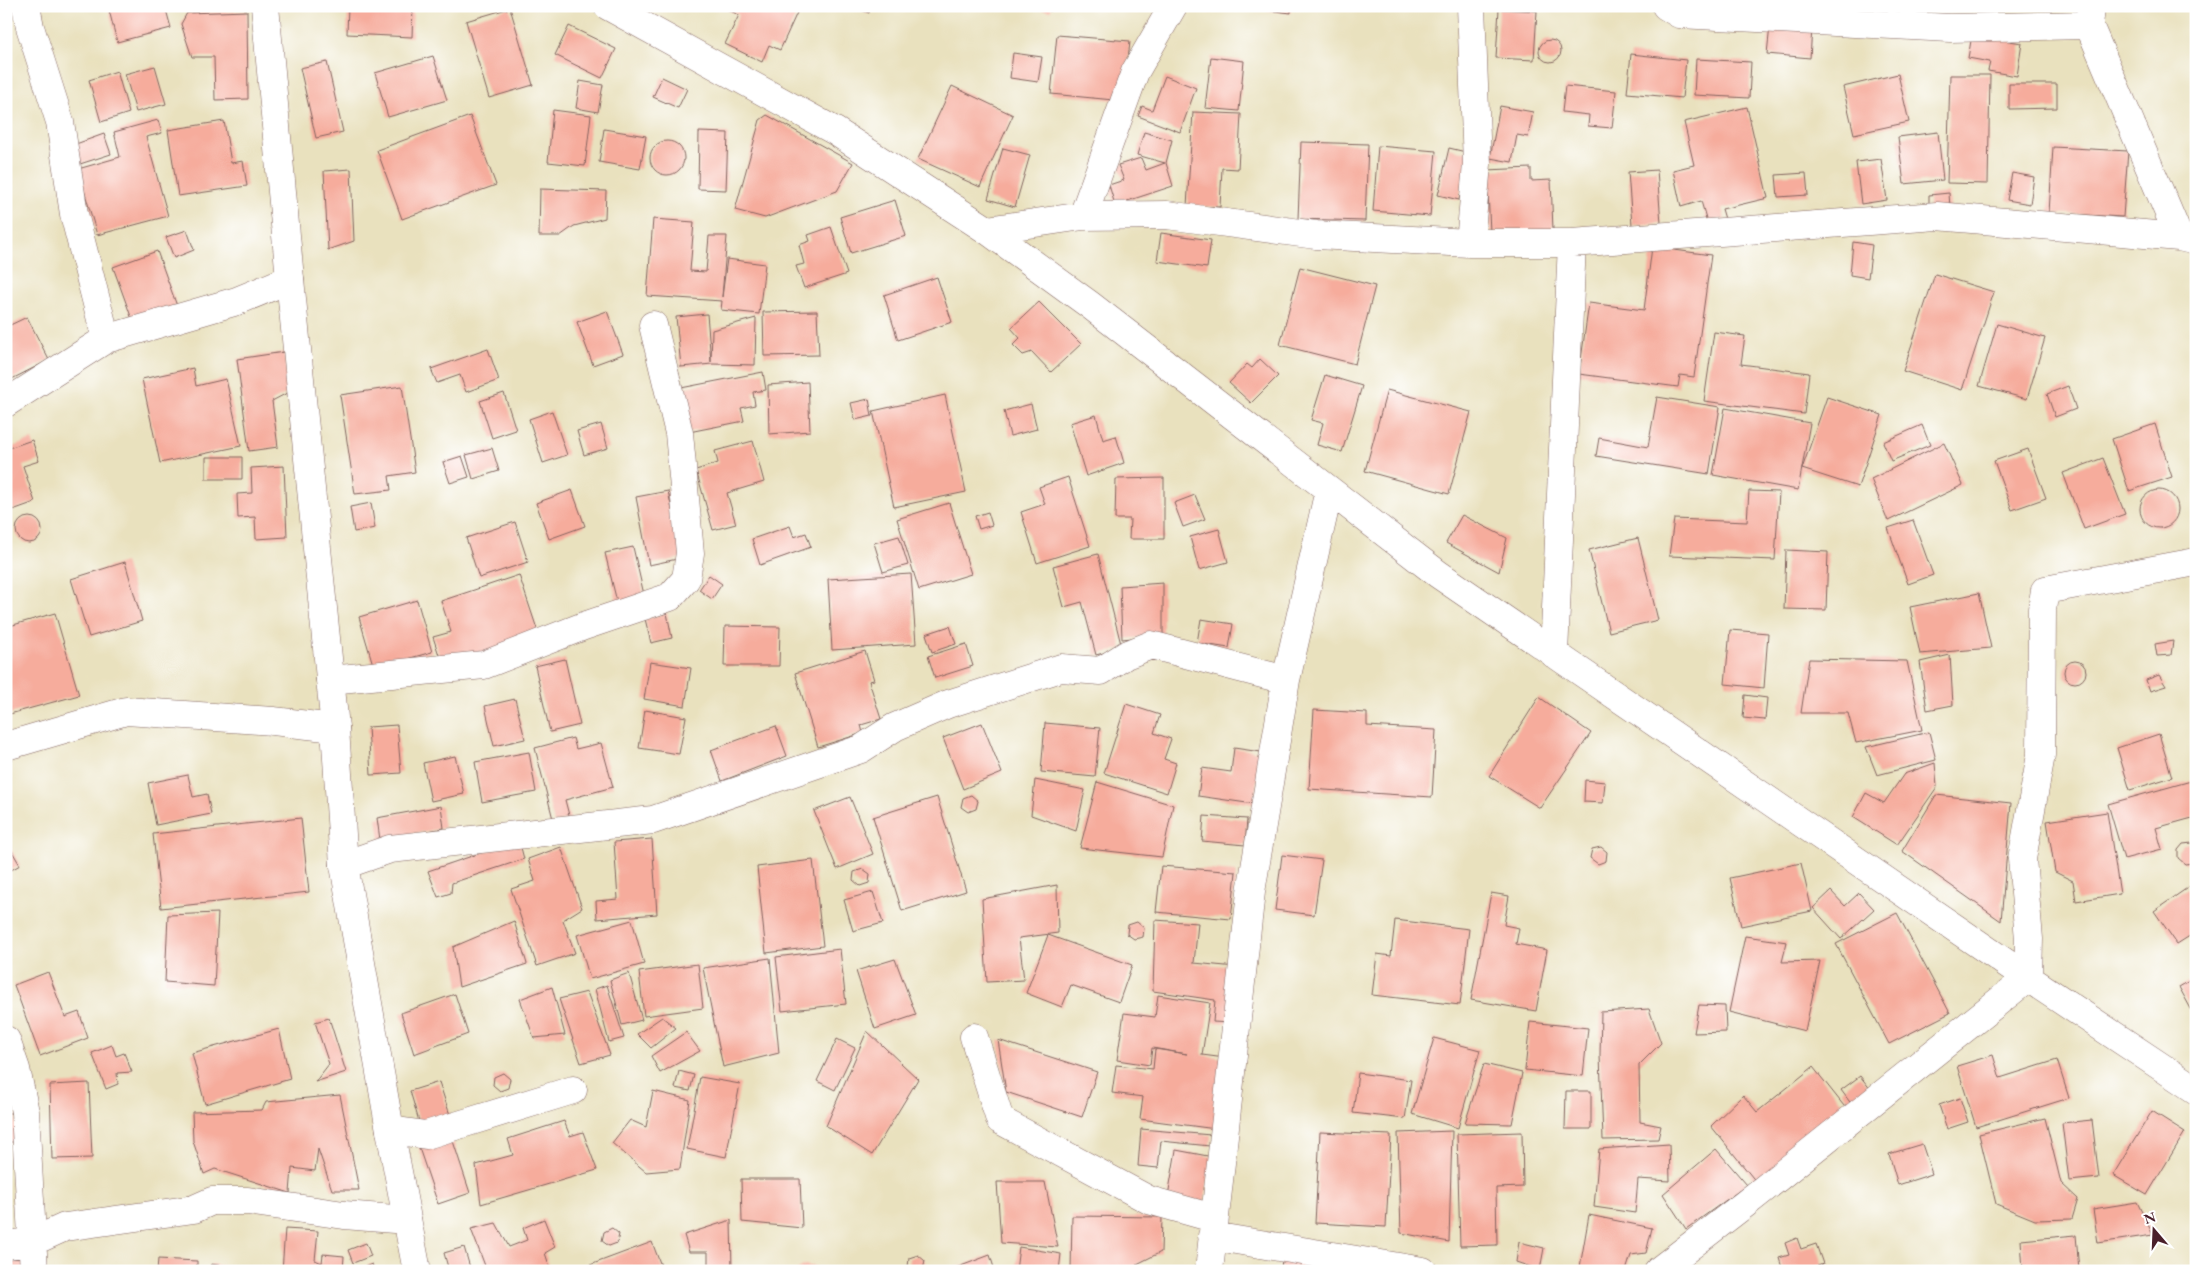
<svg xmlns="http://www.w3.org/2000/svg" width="2202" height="1277" viewBox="0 0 2202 1277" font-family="'EB Garamond',serif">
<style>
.building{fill:#f6ac9c}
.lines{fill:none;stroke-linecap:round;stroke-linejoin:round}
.minor-casing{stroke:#82635e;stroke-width:29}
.tertiary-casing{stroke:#82635e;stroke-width:29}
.minor{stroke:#fff;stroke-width:28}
.tertiary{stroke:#fff;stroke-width:28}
</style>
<rect width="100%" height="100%" fill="#fff"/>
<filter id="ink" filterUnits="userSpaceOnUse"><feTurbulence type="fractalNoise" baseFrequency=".02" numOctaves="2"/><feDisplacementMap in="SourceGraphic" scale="10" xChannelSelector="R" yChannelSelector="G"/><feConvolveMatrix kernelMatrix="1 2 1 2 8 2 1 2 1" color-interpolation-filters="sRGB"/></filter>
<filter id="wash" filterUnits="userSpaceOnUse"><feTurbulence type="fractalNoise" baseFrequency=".0096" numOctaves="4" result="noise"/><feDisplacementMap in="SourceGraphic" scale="20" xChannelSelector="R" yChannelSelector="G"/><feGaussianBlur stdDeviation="1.12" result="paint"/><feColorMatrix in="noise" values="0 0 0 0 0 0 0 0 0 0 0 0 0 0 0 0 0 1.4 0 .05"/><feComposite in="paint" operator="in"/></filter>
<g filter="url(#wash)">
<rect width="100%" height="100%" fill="#e9e1be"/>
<g id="blocks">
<path class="building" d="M108,6H165L171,28L117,42Z
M348,6H413L412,37L347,34Z
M720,6H800L780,50L769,45L762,62L725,44L739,15Z
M851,6H871L869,13Z
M1023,6H1051V11Z
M1250,6H1291V13L1250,8Z
M510,8L533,85L489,98L466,21Z
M1499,9L1537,11L1534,60L1496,58Z
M247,11L248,99L215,100L214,57H192L181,24L187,13Z
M569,26L616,49L602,78L555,55Z
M1770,26L1812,28L1810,58L1767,54Z
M1057,35L1130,41L1124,101L1051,94Z
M1972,35L2022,43L2017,76L1988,71L1990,62L1968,58Z
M1539 51a11 11 0 1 1 22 0a11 11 0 1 1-22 0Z
M1013,53L1042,57L1038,82L1010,78Z
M1631,54L1686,60L1682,98L1627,93Z
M433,56L447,100L388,117L375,73Z
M1211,57L1244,61L1239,111L1205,108Z
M1696,59L1751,62L1749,98L1694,95Z
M327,62L343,132L316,138L300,68Z
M155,66L166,104L136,112L125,74Z
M117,71L129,113L101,122L89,80Z
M1898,74L1909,122L1854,134L1843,87Z
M1950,75H1990L1988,184L1947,183Z
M1165,76L1196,88L1180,132L1138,116L1142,106L1152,110Z
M662,77L687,89L678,108L653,97Z
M580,81L603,85L598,112L576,108Z
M2009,84H2057V108L2009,109Z
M952,86L1013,115L980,187L918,159Z
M1565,86L1616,91L1612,128L1588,126L1589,115L1562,112Z
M1500,106L1533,112L1528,137L1517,135L1512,162L1490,158Z
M1747,107L1768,198L1722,209L1725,219L1707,222L1701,201L1681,207L1673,170L1694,165L1684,122Z
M553,110L591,115L585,166L548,162Z
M1193,112L1241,114L1238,169L1222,168L1220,207L1187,206Z
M767,115L853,163L837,191L765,218L735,210L760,120Z
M470,116L496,185L402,219L377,150Z
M158,120L162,133L146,137L168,216L97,235L78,169L120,157L114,132Z
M224,121L231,163L243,161L247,186L178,196L168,130Z
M604,129L646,136L640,169L599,162Z
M699,132L728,133L726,190L698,189Z
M1144,132L1172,140L1166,163L1173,186L1115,205L1109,185L1124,180L1118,165L1141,158L1146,170L1165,163L1137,155Z
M1938,132L1943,180L1904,184L1898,137Z
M104,134L111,154L80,164L73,145Z
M650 158a17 17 0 1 1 34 0a17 17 0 1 1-34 0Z
M1301,142L1368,144L1365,221L1298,219Z
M1378,146L1436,151L1430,216L1373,211Z
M2053,147L2128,151L2123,217L2049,213Z
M1003,148L1030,155L1015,207L988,199Z
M1449,148L1470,153L1459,200L1438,195Z
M1881,159L1887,200L1861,204L1856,162Z
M1531,168V181L1551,180L1553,230L1490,232L1487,170Z
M351,169L354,241L328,250L324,171Z
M1657,170L1661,223L1632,225L1628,172Z
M1806,173L1808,195L1778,197L1776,175Z
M2012,173L2034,177L2030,204L2007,200Z
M540,189L606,191L605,218L574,226L560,236H539Z
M1949,193L1950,208L1929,209V195Z
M895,200L906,236L851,253L840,217Z
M653,219L694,222L690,271L706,272L709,236H727L722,297L727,259L765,264L759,314L721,310L722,301L647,296Z
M831,227L847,274L804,288L796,266L804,264L799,245L810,241L808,235Z
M187,230L194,250L174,258L166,237Z
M1161,233L1211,240L1207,268L1157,261Z
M1853,242L1872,245L1868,278L1850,275Z
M1652,247L1711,255L1694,377L1680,375L1678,387L1579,374L1589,303L1644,310Z
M157,251L177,306L133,322L113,267Z
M1300,267L1375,286L1355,364L1280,345Z
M1935,274L1994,292L1962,390L1903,371Z
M937,277L952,322L898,340L884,295Z
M1039,302L1081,344L1051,372L1032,352L1023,355L1013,345L1020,338L1011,328Z
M607,311L623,354L593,365L577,322Z
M817,311L819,355L764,356L763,312Z
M707,314L711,362L712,330L756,318L755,365L712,364L681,367L676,317Z
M27,317L49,360L6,382V327Z
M1997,324L2045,338L2027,399L1979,386Z
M1714,332L1745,336L1741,364L1809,373L1804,414L1704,401Z
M488,349L499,380L466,392L460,375L437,383L431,369Z
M284,352L289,392L272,401L278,447L249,451L237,359Z
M1260,359L1278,376L1251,403L1229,383L1247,364L1252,368Z
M193,368L196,386L226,379L241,446L160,463L142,379Z
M763,372L766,390L753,392L755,405L741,408L744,421L689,432L681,388Z
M1325,375L1362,386L1342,452L1317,445L1323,423L1311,420Z
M808,382L810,431L769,434L768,385Z
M402,386L415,472L389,476L391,490L355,494L340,395Z
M2068,386L2076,409L2055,417L2047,394Z
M1387,390L1471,412L1449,494L1365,471Z
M504,393L516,430L492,438L480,401Z
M945,395L966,492L894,507L873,411Z
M1657,397L1720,407L1709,474L1596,456L1599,438L1648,447Z
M1827,397L1882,415L1858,487L1802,469Z
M869,399L872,416L855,420L851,403Z
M1031,404L1037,429L1010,436L1004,411Z
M1725,408L1810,423L1798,490L1713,475Z
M552,411L567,455L543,463L529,419Z
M1096,415L1103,440L1116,436L1124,463L1086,476L1070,423Z
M601,424L608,448L584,455L577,431Z
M2155,424L2172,477L2129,491L2112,439Z
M1922,425L1930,445L1891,461L1883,442Z
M32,440L39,461L23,466L35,502L10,511L6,499V449Z
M753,441L764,482L727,493L736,524L713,530L696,470L718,463L715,451Z
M1944,443L1963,485L1888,521L1871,479Z
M492,448L499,471L473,479L466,455Z
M2028,449L2046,498L2012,510L1994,461Z
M462,456L469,477L450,483L443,462Z
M206,457H242V479H206Z
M2103,458L2125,514L2084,529L2063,473Z
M284,466L287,537L256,539L255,517L238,518L237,494L252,493L251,468Z
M1068,477L1090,546L1037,563L1021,512L1045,504L1039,487Z
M1164,478V539H1129L1130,519H1115L1116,479Z
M2140 509a19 19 0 1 1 38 0a19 19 0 1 1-38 0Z
M572,490L585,526L549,539L536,503Z
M668,491L682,558L649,565L636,497Z
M1749,491L1779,492L1775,560L1669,556L1674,519L1747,522Z
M1195,495L1205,519L1183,527L1174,503Z
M371,503L375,528L354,532L350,507Z
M949,503L971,574L919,590L897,519Z
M988,512L992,525L979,529L975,516Z
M1462,515L1507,538L1499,572L1446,543Z
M16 530a13 13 0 1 1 26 0a13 13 0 1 1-26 0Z
M1913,520L1933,575L1908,584L1888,528Z
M515,522L528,562L479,578L466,538Z
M790,526L794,537L806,533L811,547L760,565L752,539Z
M1219,529L1228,562L1199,570L1190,537Z
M899,536L908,565L883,572L874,543Z
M1638,538L1658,620L1609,632L1589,550Z
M633,547L645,599L618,606L605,553Z
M1786,550L1828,552L1826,610L1784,609Z
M1098,554L1122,648L1096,655L1082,602L1064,607L1053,566Z
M125,562L142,621L89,637L71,579Z
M911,574L916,644L832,650L828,579Z
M519,575L539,635L443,667L433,637L451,632L441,601Z
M709,575L722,584L712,599L699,590Z
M1163,583V635L1122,639L1120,586Z
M1979,593L1991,648L1920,654L1910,607Z
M417,600L432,652L374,668L359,617Z
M55,613L79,695L6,715V627Z
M667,613L672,638L651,643L645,619Z
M1201,619L1233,624L1229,648L1197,643Z
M725,626L780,627L779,666H724Z
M950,626L956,644L932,652L926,634Z
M1730,630L1768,633L1764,688L1725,684Z
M2173,641L2171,655L2157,656L2155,644Z
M966,644L973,666L935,678L928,656Z
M865,651L874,680L869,681L881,719L861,725L863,733L818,747L795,673Z
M1950,655L1953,705L1927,710L1920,662Z
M565,659L580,725L550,732L535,666Z
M1809,659L1907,661L1922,730L1856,743L1848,713H1801Z
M2064 672a11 11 0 1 1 22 0a11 11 0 1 1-22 0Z
M650,662L691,668L685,706L644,699Z
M2159,675L2166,686L2150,691L2146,680Z
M1745,695L1767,698L1765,720L1743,718Z
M1539,697L1591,733L1540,808L1489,776Z
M515,699L525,739L494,746L485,706Z
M1126,704L1160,715L1154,733L1171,739L1164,759L1176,763L1167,793L1104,773Z
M645,710L686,717L679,754L639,748Z
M1314,710L1367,713V726L1436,730L1432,797L1309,789Z
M982,723L1002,773L963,789L943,738Z
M1045,723L1100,728L1095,777L1041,772Z
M397,725L401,773L371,775L368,727Z
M776,726L787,756L722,781L711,750Z
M1929,732L1936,760L1877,775L1866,747Z
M2159,734L2172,777L2130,790L2117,748Z
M573,738L576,749L601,743L613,787L565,800L570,819L554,823L535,748Z
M1234,748L1261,752L1254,804L1198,796L1202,768L1231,772Z
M529,752L536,792L482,802L475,762Z
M455,756L464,794L431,801L423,763Z
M1935,763L1937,787L1897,845L1853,817L1866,793L1884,803L1904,774Z
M188,775L193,797L207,794L211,814L156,825L148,783Z
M1035,780L1085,790L1076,831L1031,815Z
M1585,780L1605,782L1603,803L1584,802Z
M2191,781L2196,799V817L2156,828L2162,849L2124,859L2108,804Z
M1097,782L1173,805L1162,857L1080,848Z
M971,795L978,801L976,809L968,812L961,807L963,798Z
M1936,795L2011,803L2001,921L1902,851Z
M850,797L873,854L837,869L814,811Z
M937,797L966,891L902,911L873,817Z
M441,806L444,828L380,840L377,818Z
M2107,812L2120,894L2076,901L2073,881L2055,872L2047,821Z
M1204,816L1247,819L1245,845L1202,841Z
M301,818L309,892L161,908L153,834Z
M652,839L657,914L597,919L596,901L618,899L614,842Z
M519,840L524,859L452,883L451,893L438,897L428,871Z
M6,841L20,865L6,873Z
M2192,843L2196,846V860L2193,863L2185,864L2178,858V850L2183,844Z
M561,847L582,908L563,920L575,953L537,966L511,889L535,881L528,859Z
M1601,847L1607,852L1606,861L1598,864L1590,858L1592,849Z
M1282,855L1322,860L1314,915L1275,910Z
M813,860L823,946L766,953L757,867Z
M1801,863L1812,911L1741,926L1730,878Z
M1161,866L1236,872L1231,919L1156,912Z
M863,869L870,874L869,883L860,886L853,880L854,872Z
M2196,882V932L2177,944L2154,911Z
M1057,885L1058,933L1019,938L1024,980L987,982L982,899Z
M1831,891L1845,906L1859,893L1874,909L1841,939L1813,908Z
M873,892L883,923L853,931L844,900Z
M1491,893L1509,896L1504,925L1519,928L1516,944L1547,950L1536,1011L1471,1000Z
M218,913L214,986L165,982L168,915Z
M1897,913L1950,1013L1889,1044L1836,944Z
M632,920L644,964L590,979L577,935Z
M1155,920L1198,923L1194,963L1236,967L1231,1023L1213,1022L1215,1000L1153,991Z
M1395,920L1469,929L1460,1005L1372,995L1377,954L1391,956Z
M514,921L527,964L459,987L453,947Z
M1137,922L1144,928L1143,937L1134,939L1127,934L1128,925Z
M1048,935L1132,965L1119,1002L1071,985L1062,1007L1026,993Z
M1745,936L1787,942L1782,962L1820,961L1805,1031L1729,1012Z
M840,949L846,1004L782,1011L776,957Z
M770,958L779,1053L723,1067L703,968Z
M895,959L916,1015L875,1029L856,971Z
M698,964L703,1008L644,1016L639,972Z
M48,972L65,1017L79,1012L88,1038L40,1056L14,985Z
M629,973L642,1020L622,1025L610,980Z
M2196,977V1018L2179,987Z
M607,985L624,1038L609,1042L595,989Z
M552,987L565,1035L534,1038L520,999Z
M587,992L610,1055L581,1063L559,999Z
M455,994L468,1034L414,1054L401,1013Z
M1158,995L1210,1003L1202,1055L1225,1058L1216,1129L1140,1119L1143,1097L1112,1093L1116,1065L1153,1069L1155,1049L1187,1054L1152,1048L1150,1065L1117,1060L1124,1013L1155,1017Z
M1699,1005L1725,1006L1726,1032L1694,1033Z
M1649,1009L1661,1043L1639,1065L1640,1122L1661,1126L1658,1139L1603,1140L1600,1055L1601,1012Z
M662,1017L676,1028L651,1048L637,1034Z
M329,1018L346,1072L315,1082L329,1064L315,1022Z
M1530,1022L1588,1028L1583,1076L1525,1070Z
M279,1029L290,1079L205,1104L192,1053Z
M867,1031L918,1079L872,1155L826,1126Z
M686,1032L700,1051L660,1073L651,1056Z
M1434,1038L1480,1050L1458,1128L1412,1114Z
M837,1039L855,1048L835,1090L817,1081Z
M998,1040L1097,1072L1082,1117L1006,1092Z
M112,1045L116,1056L124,1053L132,1072L117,1073L118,1084L106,1089L92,1053Z
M1993,1055L2000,1078L2057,1060L2069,1098L1976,1127L1957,1066Z
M1484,1064L1522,1073L1512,1124L1465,1123Z
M1813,1067L1848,1111L1757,1183L1711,1126L1743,1095L1757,1112Z
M679,1071L694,1075L690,1091L675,1088Z
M503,1073L510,1079L508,1088L500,1091L493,1085L494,1077Z
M1358,1073L1411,1080L1405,1119L1353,1113Z
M1860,1076L1875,1095L1855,1109L1841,1090Z
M700,1077L740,1084L726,1157L687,1149Z
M439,1082L452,1121L421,1128L410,1091Z
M89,1083L92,1158L52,1159L50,1085Z
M653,1091L690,1100L680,1169L646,1172L612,1143L630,1120L646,1127Z
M1566,1091H1591V1129H1565Z
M340,1095L359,1190H332L318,1149L315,1171L292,1168L290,1193L215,1169L204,1174L193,1141L192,1112L262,1110L266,1102Z
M1960,1098L1968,1122L1947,1129L1939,1105Z
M2152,1111L2185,1132L2147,1195L2113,1175Z
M6,1113H16L15,1142H6Z
M2045,1118L2061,1183L2078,1199L2072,1219L2035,1220L1996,1204L1979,1134Z
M2092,1120L2099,1178L2069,1181L2062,1123Z
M564,1121L570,1136L583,1132L597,1170L481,1204L476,1165L513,1155L508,1139Z
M1141,1129L1211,1135L1210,1146L1161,1141L1158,1168L1138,1166Z
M1452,1131L1449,1242L1401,1233L1398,1133Z
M1320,1132L1391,1135L1386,1227L1315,1223Z
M1522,1132L1523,1187L1496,1188L1497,1245L1460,1246L1457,1134Z
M451,1135L470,1193L438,1204L418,1145Z
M1669,1144L1670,1181L1638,1179L1635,1213L1594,1207L1599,1149Z
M1922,1144L1932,1174L1898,1185L1889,1154Z
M1716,1149L1747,1185L1686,1229L1663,1194Z
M1176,1150L1213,1157L1204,1203L1168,1196Z
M741,1179H800L802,1228L742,1222Z
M997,1182H1045L1058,1247L1001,1243Z
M2137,1202L2153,1235L2098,1243L2093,1209Z
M1589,1215L1652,1228L1646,1253L1631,1255L1626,1271H1591L1580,1267Z
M1072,1216L1162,1217L1161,1252L1137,1264V1271H1071Z
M544,1219L555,1247L545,1253L551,1271H487L471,1229L496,1223L509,1247L527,1240L523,1228Z
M731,1220L732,1271H708V1252H689L684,1235Z
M612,1228L619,1234L617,1243L609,1246L602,1241L604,1232Z
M285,1229L318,1231L315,1260L322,1263L323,1254L344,1256L343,1271H282Z
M2076,1235L2079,1271H2023L2021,1240Z
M1797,1238L1801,1249L1816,1244L1823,1264L1804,1271H1783L1779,1258L1789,1255L1785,1243Z
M652,1242L663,1271H574Z
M1519,1242L1544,1248L1540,1270L1516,1262Z
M366,1243L371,1256L353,1263L348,1250Z
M464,1247L471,1271H449L444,1253Z
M1019,1247L1061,1254L1059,1271H1016Z
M918,1255L925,1261L923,1270L912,1271L908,1267L909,1258Z
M990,1255L995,1271H954L953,1269Z
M1282,1257L1309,1259L1308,1271H1281Z
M6,1258H29V1271H6Z
M158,1259L197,1261V1271H157Z
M211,1264L248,1270V1271H210Z
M372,1264L375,1271H355Z
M805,1265L816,1267L818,1271H795Z"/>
</g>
</g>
<g filter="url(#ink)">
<use href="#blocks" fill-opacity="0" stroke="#82635e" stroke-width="1"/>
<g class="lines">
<defs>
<path id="minor" d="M26,6L30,27L60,122L74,214L106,339
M608,6L835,131L987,230L1090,305L1438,574L2028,978L2196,1090
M1666,6L1679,14L1950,28L2089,25
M2091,8L2089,25L2179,237
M1083,216L1135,72L1173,6
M987,230L1083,216L1167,215L1316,235L1470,243H1572L1937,216L2179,237L2196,241
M1470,243L1477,164L1471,6
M6,403L106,339L237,301L290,279
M1554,654L1572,243
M330,680L484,665L584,626L670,597L686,579L690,553L679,433L653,325
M6,746L126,711L273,721L335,728
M344,865L390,849L653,820L861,749L895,727L948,704L1061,668L1101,671L1126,655L1151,645L1286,680
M974,1037L1000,1120L1149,1200L1213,1218
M6,1040L16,1069L25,1112L34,1271
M390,1130L426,1135L573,1090
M1212,1236L1423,1271
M6,1245L32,1242L65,1227L194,1209L212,1201H248L344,1215L407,1220
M1209,1271L1251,892L1286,680L1329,490
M1658,1271L1745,1204L2028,978L2029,939L2022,859L2041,755L2042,609L2045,590L2196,562"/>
<path id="tertiary" d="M265,6L290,279L335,728L344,865L390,1130L417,1271"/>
</defs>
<use href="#minor" class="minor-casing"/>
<use href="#tertiary" class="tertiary-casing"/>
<use href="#minor" class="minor"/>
<use href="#tertiary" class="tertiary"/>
</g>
</g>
<rect width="2202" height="1277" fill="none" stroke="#fff" stroke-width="25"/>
<g transform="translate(2154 1230) rotate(341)" stroke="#ffffff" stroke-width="4" paint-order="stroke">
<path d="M0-4L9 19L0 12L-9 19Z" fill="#4a1f2b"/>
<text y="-8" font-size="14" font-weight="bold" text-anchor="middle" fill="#4a1f2b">N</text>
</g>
</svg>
